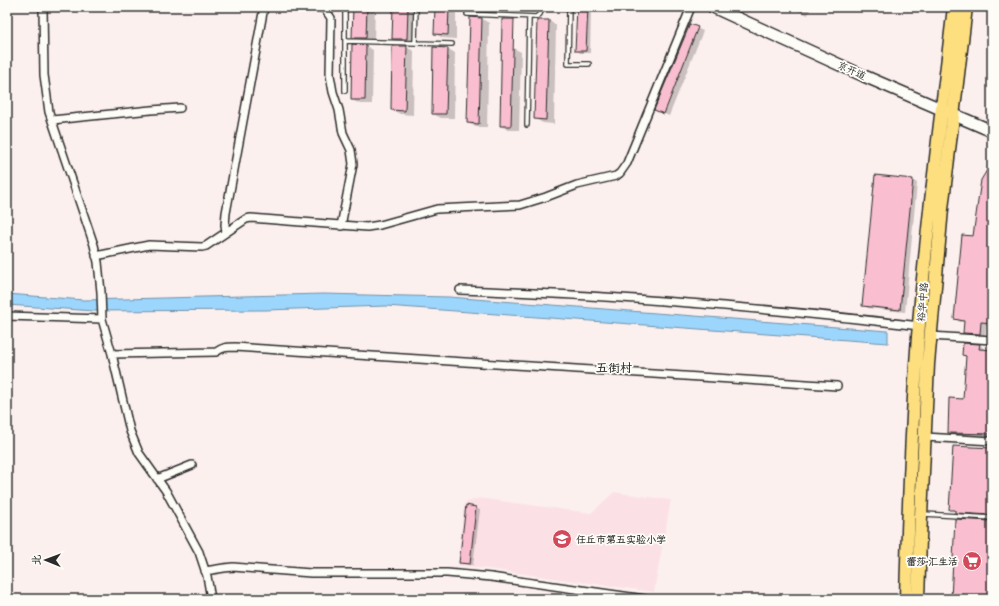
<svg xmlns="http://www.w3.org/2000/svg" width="999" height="606" viewBox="0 0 999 606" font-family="'Balsamiq Sans','LXGW WenKai TC',sans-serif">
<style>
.built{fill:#fbe1e6}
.water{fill:#9dd6fd;stroke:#6f92a9}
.shadow{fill:#0003}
.building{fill:#f9bfd1;stroke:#2b2b2b}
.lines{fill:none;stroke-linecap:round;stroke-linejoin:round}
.lane-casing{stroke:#2b2b2b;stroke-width:6}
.street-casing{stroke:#2b2b2b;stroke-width:10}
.secondary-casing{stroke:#2b2b2b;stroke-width:14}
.primary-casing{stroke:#2b2b2b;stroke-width:15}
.lane{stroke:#fdfcf7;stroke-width:3.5}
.street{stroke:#fdfcf7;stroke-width:7}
.secondary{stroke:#fdfcf7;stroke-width:11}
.primary{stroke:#fddf80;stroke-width:12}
.labels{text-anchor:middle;stroke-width:3.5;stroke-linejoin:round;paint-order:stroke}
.street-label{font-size:10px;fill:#2b2b2b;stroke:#fdfcf7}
.poi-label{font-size:10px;font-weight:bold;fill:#2b2b2b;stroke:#fdfcf7;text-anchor:start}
.quarter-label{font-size:12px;font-weight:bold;fill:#2b2b2b;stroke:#fdfcf7}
</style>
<rect width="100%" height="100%" fill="#fcf0ef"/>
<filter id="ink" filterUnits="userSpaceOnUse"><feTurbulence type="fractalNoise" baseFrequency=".025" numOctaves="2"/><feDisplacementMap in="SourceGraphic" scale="8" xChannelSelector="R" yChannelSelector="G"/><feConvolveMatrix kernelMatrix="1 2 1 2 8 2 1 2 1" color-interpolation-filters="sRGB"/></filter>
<g filter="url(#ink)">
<path class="built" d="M614,492L671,500L654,592L458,565L464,503L479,498L591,513Z"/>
<path class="water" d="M7,294L84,300L323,294L449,297L888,331V343L469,312L386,306L266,310L94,311L7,305Z"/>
<path class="shadow" d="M354,7H375L374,42H361L353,37Z
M394,7H415L414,43H401L393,39Z
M436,7H456V39L443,38L435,34Z
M578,7H591L590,53H580L576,50Z
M790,7H811L808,15Z
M482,19L489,23L487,128L476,127L468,123Z
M549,21L556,25L554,124L543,123L535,119Z
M690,25L703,31L669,116L656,110Z
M366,46L373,50L372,104H360L352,100Z
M406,47L414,51L413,115L400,114L392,110Z
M447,48L455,53L454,118H441L433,114Z
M513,48L521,52L519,130H508L501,126Z
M992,165V325H986L985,337L970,336L964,333L965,322H960L955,319Z
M912,180L917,183L905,312L868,308L863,305Z
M979,345L984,348V350L992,351V436L953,435L949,432L964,400L967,357L963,355Z
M992,449V517L961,515L950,509Z
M476,508L480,510L473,565L464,564L460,562Z"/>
<path class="building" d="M353,7H367L366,38H352Z
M393,7H408L407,39H392Z
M435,7H449L448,35L434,34Z
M577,7H588L586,51H575Z
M470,17L482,18L479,124L467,123Z
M502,19H514L511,126H500Z
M537,20H549L546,120L534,119Z
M690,24L698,27L664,114L654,110Z
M352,44L366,45L365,100H351Z
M392,46H407L405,111L391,110Z
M433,47L448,48L446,114H432Z
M992,162V323L981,322L980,334L963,333L964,321L954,319L962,235L973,236L981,180Z
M875,175L913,179L900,310L862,306Z
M963,343L980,344L979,349L992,350V434L948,433L949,398L963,399L966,356L962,355Z
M953,446L992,448V515L955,513V510H949Z
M466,505L476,507L470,564L459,563Z
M955,519L992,521V599H951Z"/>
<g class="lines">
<defs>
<path id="lane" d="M569,7L568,64H589
M467,14L536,17L540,14L543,7
M345,41L452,44
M415,43L416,7
M345,91V7
M527,125L529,17
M924,514L992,518"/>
<path id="street" d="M43,7L44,75L49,112L94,245L98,262L101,292L102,319L112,354L130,431L139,453L166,491L199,552L207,576L211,599
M315,7L324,8L331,18L330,75L333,92L339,110L343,133L351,150L353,164L341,226
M52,120L151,110L180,108
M226,232L225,225L226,213L264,7
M96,256L149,245L202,247L206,246L246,219L251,218L288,221L367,227L380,225L437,209L520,205L546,197L577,185L616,176L620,173L627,163L691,7
M460,290C613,295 767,308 920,326
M7,316L102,319
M931,336L992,340
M112,354L216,352C223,347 227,347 235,347L837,386
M925,437L992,441
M157,479L192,465
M205,571L224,568L233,567L311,573H447L491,577L645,599"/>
<path id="secondary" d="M713,7L864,76L992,131"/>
<path id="primary" d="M906,599C908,521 911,442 916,364C924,245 940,126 954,7
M918,599L920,538L928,364L942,209L966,7"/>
</defs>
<use href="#lane" class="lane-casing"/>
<use href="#street" class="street-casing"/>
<use href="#secondary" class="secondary-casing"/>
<use href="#primary" class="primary-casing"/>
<use href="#lane" class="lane"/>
<use href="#street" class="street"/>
<use href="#secondary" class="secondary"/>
<use href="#primary" class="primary"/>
</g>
</g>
<defs>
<symbol id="school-disc" viewBox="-11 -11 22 22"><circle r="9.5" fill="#d1495b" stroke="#fdfcf7"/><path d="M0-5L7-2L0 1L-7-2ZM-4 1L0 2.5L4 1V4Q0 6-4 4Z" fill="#fff"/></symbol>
<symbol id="supermarket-disc" viewBox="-11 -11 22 22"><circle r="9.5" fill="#d1495b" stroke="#fdfcf7"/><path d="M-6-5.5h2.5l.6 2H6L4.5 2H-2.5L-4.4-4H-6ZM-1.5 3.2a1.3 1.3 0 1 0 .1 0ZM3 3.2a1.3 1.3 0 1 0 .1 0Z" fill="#fff"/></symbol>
</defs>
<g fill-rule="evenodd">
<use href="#school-disc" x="551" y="528" width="22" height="22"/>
<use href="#supermarket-disc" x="961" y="550" width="22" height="22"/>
</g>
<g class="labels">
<g class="street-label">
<text transform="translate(852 70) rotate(24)" y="4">京开道</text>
<text transform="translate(922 302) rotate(-85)" y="4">裕华中路</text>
</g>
<g class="poi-label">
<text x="576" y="543">任丘市第五实验小学</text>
<text x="958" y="565" text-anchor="end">蕾莎·汇生活</text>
</g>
<g class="quarter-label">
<text x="614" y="372">五街村</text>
</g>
</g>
<rect width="999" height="606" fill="none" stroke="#fdfcf7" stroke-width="24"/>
<rect x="12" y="12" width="975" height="582" fill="none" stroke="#2b2b2b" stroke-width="1.5" filter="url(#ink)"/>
<g transform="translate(46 560) rotate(271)" stroke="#fdfcf7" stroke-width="3" paint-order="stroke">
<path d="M0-3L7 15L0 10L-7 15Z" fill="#2b2b2b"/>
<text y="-6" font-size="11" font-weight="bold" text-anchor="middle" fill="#2b2b2b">北</text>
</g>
</svg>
